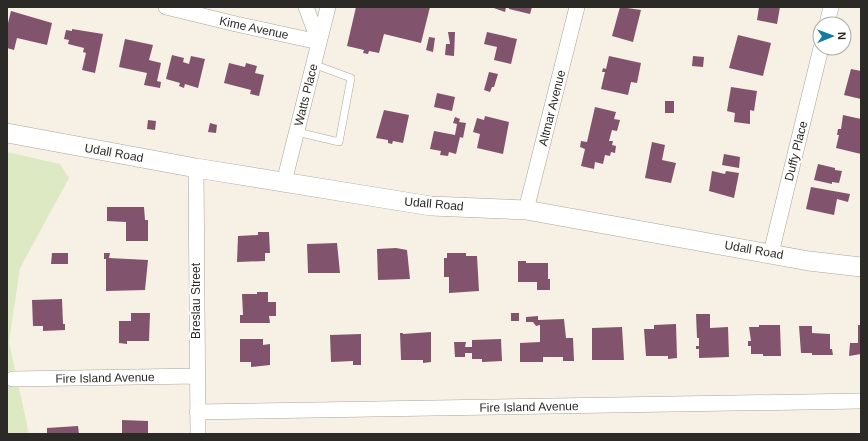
<svg xmlns="http://www.w3.org/2000/svg" width="868" height="441" viewBox="0 0 868 441" font-family="Arial,sans-serif">
<style>
.green{fill:#dde9c2}
.building{fill:#82536c}
.lines{fill:none;stroke-linecap:round;stroke-linejoin:round}
.service-casing{stroke:#aba59a;stroke-width:8}
.minor-casing{stroke:#aba59a;stroke-width:16}
.tertiary-casing{stroke:#aba59a;stroke-width:20}
.service{stroke:#fff;stroke-width:7}
.minor{stroke:#fff;stroke-width:15}
.tertiary{stroke:#fff;stroke-width:19}
.labels{text-anchor:middle;stroke-width:4;stroke-linejoin:round;paint-order:stroke}
.street-label{font-size:12px;fill:#2c2a26;stroke:#fff}
</style>
<rect width="100%" height="100%" fill="#f7f1e5"/>
<path class="green" d="M7,152L60,164L69,178L20,268L9,342L29,434H7Z"/>
<path class="building" d="M356,7H430L421,43L384,34L379,53L369,51L368,54L363,53L364,50L347,46Z
M491,7H506L505,12Z
M509,7H532L530,14L509,9Z
M620,7L641,10L633,42L612,36Z
M759,7H780L777,24L757,20Z
M11,11L52,23L47,45L17,38L14,50L7,48V27Z
M72,29L103,34L95,73L82,70L86,53L83,52L84,48L68,44L69,40L64,39L66,30L72,31Z
M448,32H455L454,56L445,55L446,44H450Z
M487,32L517,39L511,64L494,60L497,47L484,44Z
M738,35L771,43L763,76L729,68Z
M429,37L435,38L433,52L426,50Z
M125,39L153,45L149,60L161,63L157,81L161,82L160,88L144,85L147,73L119,67Z
M172,55L184,58L183,62L189,64L191,56L205,59L198,88L185,84L184,88L179,86L180,83L166,79Z
M609,56L641,63L637,83L631,82L628,95L601,89L605,72H602L603,68L606,69Z
M693,56L704,57L703,67L692,66Z
M229,63L245,67L246,63L257,66L255,73L264,75L259,96L250,94L251,90L224,83Z
M851,69L861,71V99L844,95Z
M489,72L498,74L494,87H492L490,92L484,90Z
M731,87L757,91L754,111L750,110V124L734,122L735,113L727,111Z
M437,93L455,97L452,111L434,107Z
M665,101H674V113H665Z
M595,107L616,112L614,119L620,120L617,131L612,130L609,141H613L612,145L616,146L615,153L611,152L610,156L605,155L603,164L595,162L594,169L581,166L585,149L580,147L581,141L587,142Z
M384,110L409,115L403,143L393,141L392,144L388,143V140L376,138Z
M843,115L861,119V154L836,148L839,135H837L838,129H841Z
M485,116L509,122L503,154L477,148L480,134L473,132L477,118L484,120Z
M455,117L460,119L459,122L466,123L463,138L460,137L456,154L449,152L448,156L440,155L441,151L430,149L434,131L455,135L457,124L453,123Z
M148,120L156,121L155,130L147,129Z
M210,123L217,125L216,133L208,132Z
M652,142L665,145L662,160L676,163L671,183L645,178Z
M724,154L740,157L739,168L722,165Z
M818,164L835,168V170L842,171L839,183L832,182V184L814,180Z
M712,171L725,174L726,171L739,173L734,198L709,191Z
M811,187L850,194L848,202L837,199L834,215L806,209Z
M107,207H144L145,220H148V241H126V222L107,221Z
M258,232H269L270,253H265V261L237,262L238,236L258,235Z
M337,243L340,273H308L307,244Z
M396,248L407,250L410,279L378,280L377,249Z
M52,253H68V264H51Z
M104,253H110L109,258L148,260L145,290L106,291V259H104Z
M447,253H466V256H477L479,291L449,293V277H444V258H447Z
M518,261H526V263H548V279H550V290H537V282H518Z
M257,292H268V302H276V316H269L270,323H240V315H243L242,294H257Z
M62,299L63,324H65V330L43,331V326H33L32,300Z
M131,313H150L149,341H127V344L119,343V321H131Z
M511,313H519V321H511Z
M696,314H710V328L728,327L729,357L699,358V349H696V346H699V338H697Z
M538,316V320L564,319L566,338H573L574,361H563V357H543V362H520V343L540,342V325L536,326L533,322H526V317Z
M676,324L677,358L668,359V356H646L644,329H654V325Z
M759,325H780L781,356H763V354H751V346H748V341H751L749,327H759Z
M858,325H861V354L849,356L850,343H858Z
M799,326H812V333L830,334V349H832L833,355H812V353H801Z
M622,327L624,360H592V328Z
M431,332V362L423,363V360H401L400,333H403V334Z
M361,334V365H353V361L331,362L330,335Z
M240,339H263V345L270,344V365L251,367V362H240Z
M501,339L502,361L482,362V359H472V353H465V357H455L454,342H466L465,347H472V340Z
M122,420L148,421V434L122,433Z
M78,426L79,434H47V428Z"/>
<g class="lines">
<defs>
<path id="service" d="M297,132L339,142L351,78L313,64"/>
<path id="minor" d="M166,7L236,24L319,42
M306,7L319,42
M827,24L831,7
M196,168L198,434
M284,182L328,7
M526,210L577,7
M771,253L821,48
M13,379L197,376
M197,412L861,401"/>
<path id="tertiary" d="M7,133L196,168L431,206L526,210L809,261L861,267"/>
</defs>
<use href="#service" class="service-casing"/>
<use href="#minor" class="minor-casing"/>
<use href="#tertiary" class="tertiary-casing"/>
<use href="#service" class="service"/>
<use href="#minor" class="minor"/>
<use href="#tertiary" class="tertiary"/>
</g>
<g class="labels">
<g class="street-label">
<text transform="translate(254 28) rotate(12)" y="4">Kime Avenue</text>
<text transform="translate(306 95) rotate(-76)" y="4">Watts Place</text>
<text transform="translate(552 108) rotate(-76)" y="4">Altmar Avenue</text>
<text transform="translate(796 151) rotate(-76)" y="4">Duffy Place</text>
<text transform="translate(114 153) rotate(10)" y="4">Udall Road</text>
<text transform="translate(434 204) rotate(5)" y="4">Udall Road</text>
<text transform="translate(754 250) rotate(10)" y="4">Udall Road</text>
<text transform="translate(196 301) rotate(-90)" y="4">Breslau Street</text>
<text transform="translate(105 378) rotate(-1)" y="4">Fire Island Avenue</text>
<text transform="translate(529 407) rotate(-1)" y="4">Fire Island Avenue</text>
</g>
</g>
<rect width="868" height="441" fill="none" stroke="#2c2a26" stroke-width="16"/>
<g transform="translate(832 36) rotate(89)"><circle r="19" fill="#ffffff" stroke="#abaaa8"/>
<path d="M0-3L7 15L0 10L-7 15Z" fill="#107ba5"/>
<text y="-6" font-size="11" font-weight="bold" text-anchor="middle" fill="#2c2a26">N</text>
</g>
</svg>
